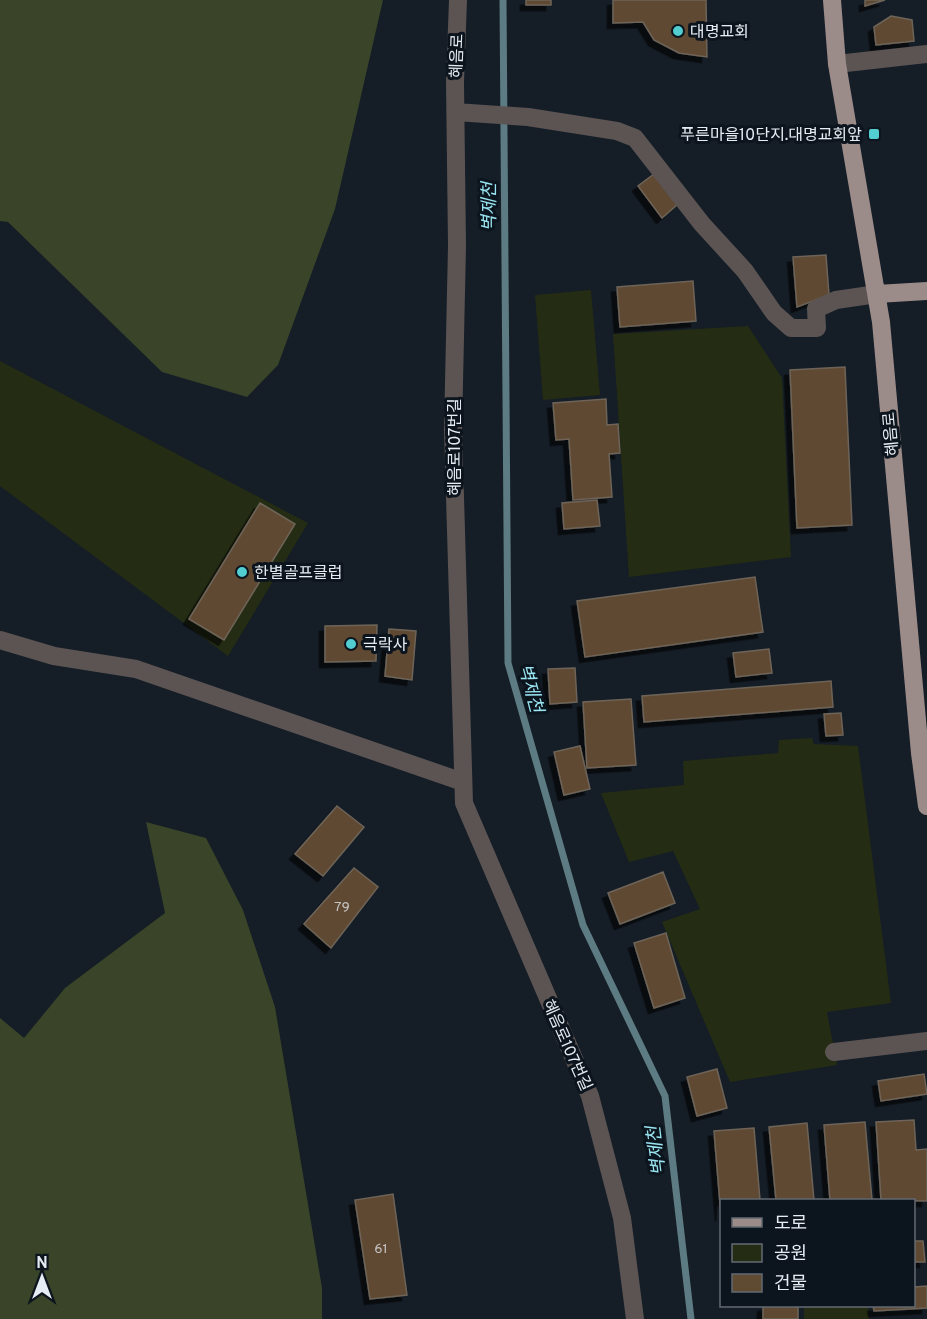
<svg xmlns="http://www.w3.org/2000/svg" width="927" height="1319" viewBox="0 0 927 1319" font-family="Overpass,'Noto Sans KR',sans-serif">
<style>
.green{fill:#242d14}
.forest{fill:#394428}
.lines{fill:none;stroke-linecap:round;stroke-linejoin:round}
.stream{stroke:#5d7b82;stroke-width:7}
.building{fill:#5f4a32;stroke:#6e6458;stroke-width:1.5;filter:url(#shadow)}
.minor{stroke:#5b5453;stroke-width:18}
.major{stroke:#9b8c8a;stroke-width:18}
.poi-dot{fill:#52cdd0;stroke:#0c141d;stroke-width:2}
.labels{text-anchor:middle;stroke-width:6;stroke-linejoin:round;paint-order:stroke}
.number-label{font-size:14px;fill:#c4c4c3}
.poi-label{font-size:16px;fill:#e6ecf3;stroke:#0c141d;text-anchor:start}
.street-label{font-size:16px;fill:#e6ecf3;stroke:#0c141d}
.water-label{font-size:18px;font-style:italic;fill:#99e5f2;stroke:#0c141d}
</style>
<defs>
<filter id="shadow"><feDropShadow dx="-5.5" dy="5.5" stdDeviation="0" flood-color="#0009"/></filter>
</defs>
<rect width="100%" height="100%" fill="#151d26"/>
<path class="green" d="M591,290L600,395L543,400L535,295Z
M748,326L782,378L791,557L629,577L613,334Z
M0,361L308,523L228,656L0,486Z
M812,738L814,744L858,746L891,1003L827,1012L837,1065L730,1082L662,922L700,909L673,851L629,862L601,793L684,785L683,761L778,753L779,740Z
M804,1306H868L869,1319H804Z"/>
<path class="forest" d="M0,0H383L335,209L278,365L247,397L162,372L8,222L0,221Z
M146,822L206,838L243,910L275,1007L322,1288V1319H0V1018L24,1038L65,988L165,913Z"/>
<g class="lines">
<path class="stream" d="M503,0L508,663L583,925L665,1096L691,1319"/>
</g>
<path class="building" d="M526,0H551V5H526Z
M613,0H706L707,57L679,53L654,40L643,22L613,23Z
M865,0H885L865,6Z
M891,16L912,20L914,41L876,45L874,27Z
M654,174L677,205L662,218L638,186Z
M826,255L829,295L797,307L793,257Z
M693,281L696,321L620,327L617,287Z
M845,367L852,525L797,528L790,370Z
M606,399L607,425L618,424L620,453L609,454L612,497L573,500L569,439L556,440L553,403Z
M597,500L600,526L564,529L562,503Z
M260,503L295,524L224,640L189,619Z
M755,577L763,632L585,657L577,601Z
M377,625L376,661L325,662V626Z
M389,629L416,631L412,680L385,676Z
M769,649L772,673L736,677L733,653Z
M575,668L577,702L550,704L548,669Z
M831,681L833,707L644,722L642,696Z
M631,699L636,765L587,768L583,702Z
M841,713L843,735L826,736L824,714Z
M580,746L590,789L564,795L554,752Z
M337,806L364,827L323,876L295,854Z
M354,868L378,887L331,948L304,924Z
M663,872L675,903L620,924L608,893Z
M666,933L685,998L654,1008L634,943Z
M717,1069L727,1108L697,1116L687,1077Z
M924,1074L927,1094L881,1101L878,1081Z
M914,1120L916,1150L927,1149V1201L881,1200L876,1122Z
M865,1122L872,1200H830L824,1125Z
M807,1123L814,1200H776L769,1127Z
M754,1128L760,1200H722L721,1216L714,1131Z
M393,1194L407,1295L370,1299L355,1200Z
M914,1241H923L925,1262H914Z
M927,1286V1308L874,1311L873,1306H914V1287Z
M763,1306H798V1319H763Z"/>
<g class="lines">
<path class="minor" d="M458,0L455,82L457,246L453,429L464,803L590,1096L622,1218L635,1319
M837,64L927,54
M456,112L528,117L617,131L635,138L702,224L745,271L774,313L791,328H817L816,309L836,300L877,294
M0,640L54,656L136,669L463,782
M834,1052L927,1041"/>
<path class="major" d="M832,0L837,64L881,322L920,753L927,806
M877,294L927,291"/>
</g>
<g class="poi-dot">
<circle cx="678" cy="31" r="6"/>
<rect x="868" y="128" width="12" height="12" rx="3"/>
<circle cx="242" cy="572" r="6"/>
<circle cx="351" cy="644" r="6"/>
</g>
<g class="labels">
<g class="number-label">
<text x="342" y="911">79</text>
<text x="381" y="1253">61</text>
</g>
<g class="poi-label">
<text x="690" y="37">대명교회</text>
<text x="862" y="140" text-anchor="end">푸른마을10단지.대명교회앞</text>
<text x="254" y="578">한별골프클럽</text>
<text x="363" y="650">극락사</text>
</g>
<g class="street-label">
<text transform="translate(456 56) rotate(-88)" y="6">혜음로</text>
<text transform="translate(890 434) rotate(-95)" y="6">혜음로</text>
<text transform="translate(454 447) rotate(-90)" y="6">혜음로107번길</text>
<text transform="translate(568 1045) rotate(66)" y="6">혜음로107번길</text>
</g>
<g class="water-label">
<text transform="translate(489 207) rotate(-90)" y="6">벽제천</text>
<text transform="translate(531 688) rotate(75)" y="6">벽제천</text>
<text transform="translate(656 1151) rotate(-97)" y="6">벽제천</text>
</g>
</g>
<rect x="720" y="1199" width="195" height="108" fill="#0c141d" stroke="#636a73" stroke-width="1.5"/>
<rect x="732" y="1218" width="30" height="9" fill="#9b8c8a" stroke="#636a73" stroke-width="1.5"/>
<text x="774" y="1229" font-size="18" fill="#e6ecf3">도로</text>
<rect x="732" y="1244" width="30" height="18" fill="#242d14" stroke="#636a73" stroke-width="1.5"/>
<text x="774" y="1259" font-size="18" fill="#e6ecf3">공원</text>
<rect x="732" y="1274" width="30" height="18" fill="#5f4a32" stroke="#636a73" stroke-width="1.5"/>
<text x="774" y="1289" font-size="18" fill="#e6ecf3">건물</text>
<g transform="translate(42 1277)" stroke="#0c141d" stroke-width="4.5" paint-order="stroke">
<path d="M0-4.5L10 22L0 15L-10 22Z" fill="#e6ecf3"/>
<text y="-9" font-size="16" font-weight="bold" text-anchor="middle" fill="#e6ecf3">N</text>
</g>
</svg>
